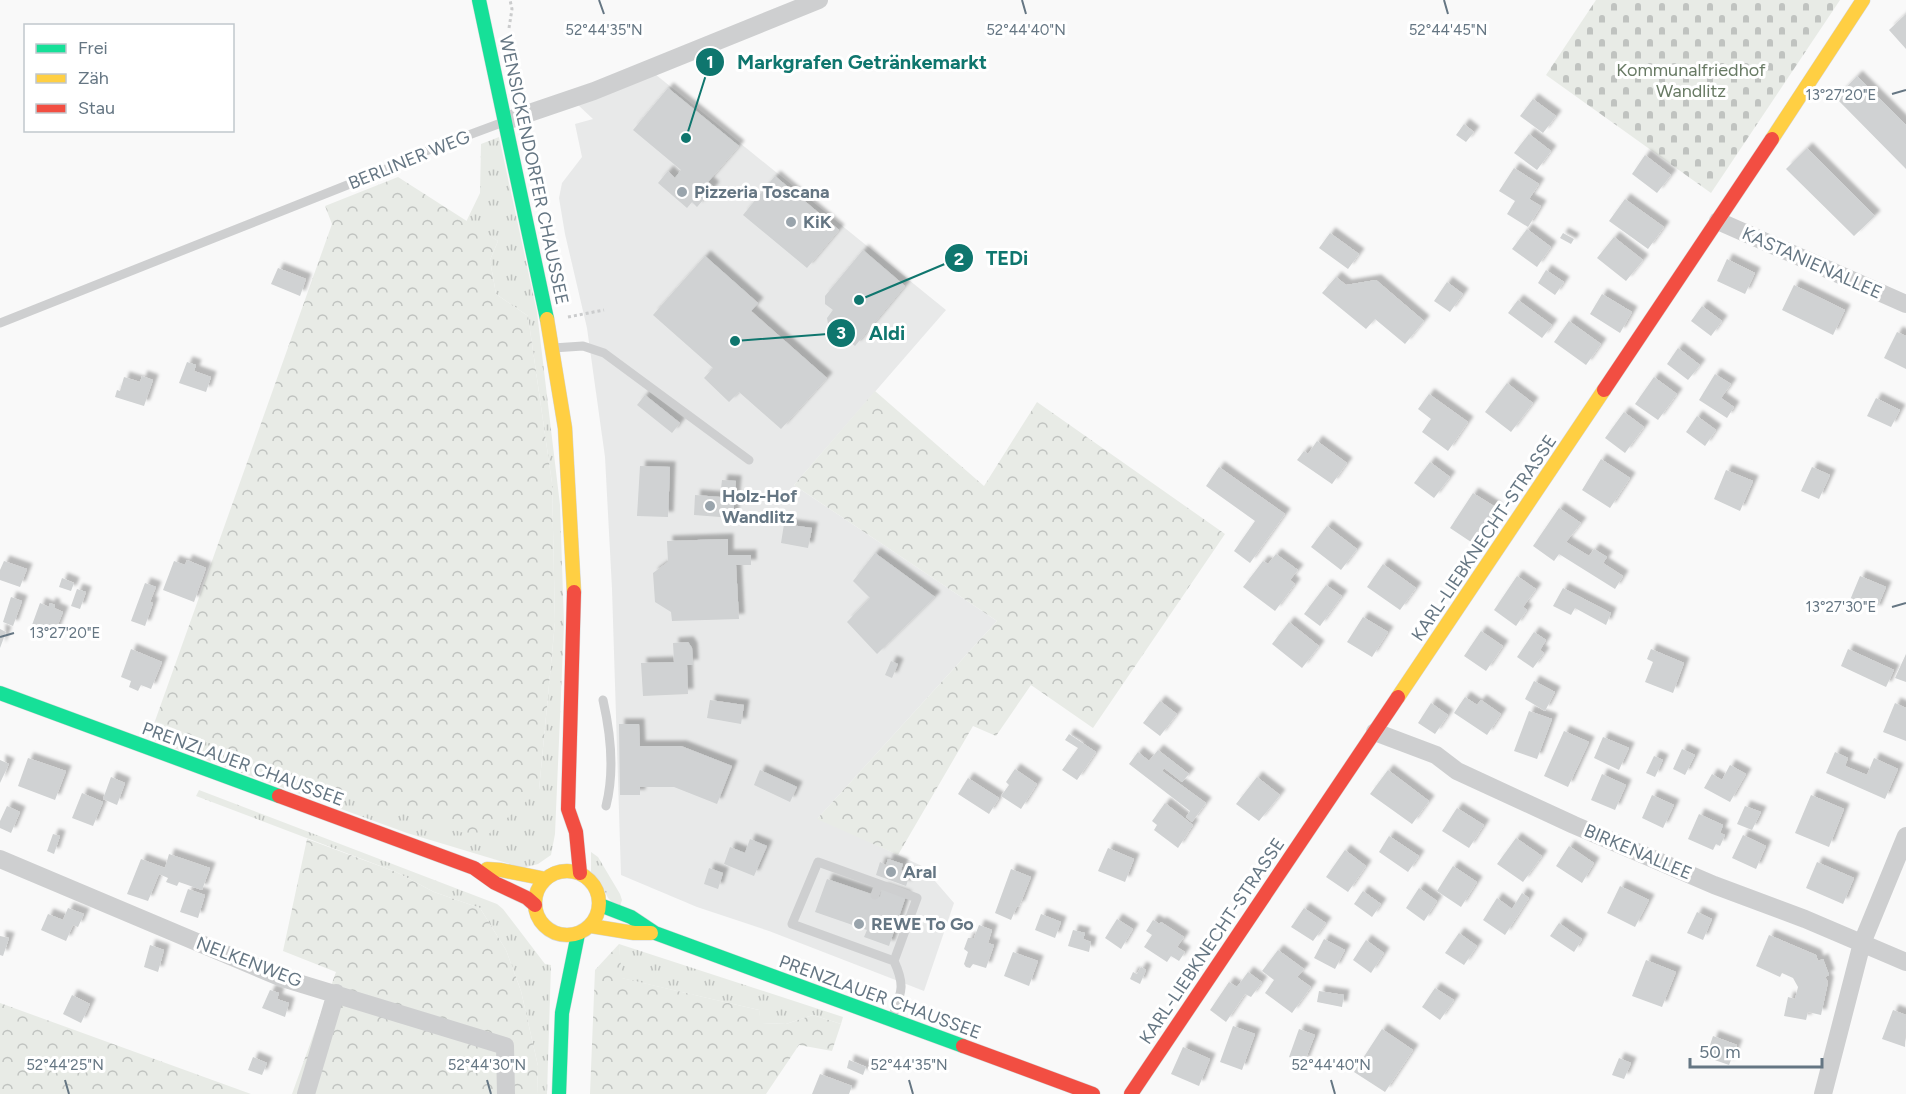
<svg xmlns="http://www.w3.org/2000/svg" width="1906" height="1094" viewBox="0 0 1906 1094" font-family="Figtree,sans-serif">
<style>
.built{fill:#e8e9e9}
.grass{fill:url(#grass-tufts)}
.forest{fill:url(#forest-crowns)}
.cemetery{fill:url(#cemetery-stones)}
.building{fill:#d0d2d3;filter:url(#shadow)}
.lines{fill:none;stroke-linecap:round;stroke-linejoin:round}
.fast-casing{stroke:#d5d6d7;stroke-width:15}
.slow-casing{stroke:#d5d6d7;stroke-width:15}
.jam-casing{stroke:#d5d6d7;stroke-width:15}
.path{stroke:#cbcccd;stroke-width:3;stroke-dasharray:3 3;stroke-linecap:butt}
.lane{stroke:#cecfd0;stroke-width:9}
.street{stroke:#cecfd0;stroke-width:18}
.fast{stroke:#16e098;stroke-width:14}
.slow{stroke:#ffcf43;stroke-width:14}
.jam{stroke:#f24e42;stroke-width:14}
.ticks{fill:none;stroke:#657683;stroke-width:2}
.poi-dot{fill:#99a4ac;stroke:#fff;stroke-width:2}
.labels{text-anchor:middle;stroke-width:6;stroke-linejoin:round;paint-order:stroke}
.park-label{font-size:18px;fill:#687a64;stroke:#fff}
.street-label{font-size:18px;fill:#657683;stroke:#fff}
.poi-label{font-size:18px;font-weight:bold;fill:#657683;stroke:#fff;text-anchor:start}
.ticks-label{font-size:15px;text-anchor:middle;fill:#657683;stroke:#fff;stroke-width:6;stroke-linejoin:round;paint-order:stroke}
.leader{fill:none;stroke:#0f766e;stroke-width:2}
.callout-dot{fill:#0f766e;stroke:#fff;stroke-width:2}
.mark-label{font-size:18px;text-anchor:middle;font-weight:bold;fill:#fff}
.callout-label{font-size:20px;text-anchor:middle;font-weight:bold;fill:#0f766e;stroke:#fff;stroke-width:6;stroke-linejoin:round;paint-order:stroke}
</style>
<defs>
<pattern id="grass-tufts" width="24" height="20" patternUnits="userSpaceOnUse" patternTransform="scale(1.5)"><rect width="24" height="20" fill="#e8ebe6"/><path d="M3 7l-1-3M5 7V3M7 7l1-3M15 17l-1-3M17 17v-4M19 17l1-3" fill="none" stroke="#c0c3c0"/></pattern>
<pattern id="forest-crowns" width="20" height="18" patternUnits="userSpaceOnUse" patternTransform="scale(1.5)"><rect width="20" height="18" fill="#e8ebe6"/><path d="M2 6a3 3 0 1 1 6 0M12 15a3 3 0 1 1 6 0" fill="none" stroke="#c0c3c0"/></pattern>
<pattern id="cemetery-stones" width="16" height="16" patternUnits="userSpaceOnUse" patternTransform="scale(1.5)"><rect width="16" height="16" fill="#e8ebe6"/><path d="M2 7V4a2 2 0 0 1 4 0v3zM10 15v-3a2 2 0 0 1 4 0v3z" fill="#c0c3c0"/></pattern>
<filter id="shadow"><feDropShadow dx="5.5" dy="-5.5" stdDeviation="1.5" flood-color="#0004"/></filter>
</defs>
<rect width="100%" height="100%" fill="#f9f9f9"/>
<path class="built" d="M655,74L946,310L794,485L997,621L818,818L922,866L954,903L924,991L769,931L697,907L621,875L612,589L605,457L587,328L565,234L559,198L562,183L582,157L575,124L593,119L577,104Z"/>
<path class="grass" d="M499,137L537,312L560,505L564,624L555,834L551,855L538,864L523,868L407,833L149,739L155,721L327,790H539L555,622L552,483L528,316L496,294L490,260L498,241L466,222L480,193L481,144Z
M199,790L497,904L503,909L545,964L551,965L547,1094H537L538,1066L521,991L506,950L480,908L434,892L396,872L196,796Z
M591,852L598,857L620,894L622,900L619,909L608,898L600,881L591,872Z
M619,944L843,1017L841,1024L813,1015L786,1024L760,1023L759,1010L621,978Z"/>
<path class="forest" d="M398,177L498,241L490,260L496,294L528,316L552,483L555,622L539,790L483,839L327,790L155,721L332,224L325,206Z
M875,391L984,486L1037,402L1225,534L1093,728L1031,685L996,736L973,726L898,855L817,819L997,621L794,485Z
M307,839L396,872L434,892L480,908L506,950L521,991L538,1066L537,1094H292L336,972L283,951Z
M619,944L622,978L759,1010L761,1023L786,1024L813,1015L841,1024L832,1051L799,1045L766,1094H590L595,970Z
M0,1003L251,1094H0Z"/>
<path class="cemetery" d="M1596,0H1840L1711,193L1546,75Z"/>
<path class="building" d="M1906,14V49L1889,30Z
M1857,76L1906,125V169L1836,98Z
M668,88L739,146L708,182L714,187L697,207L692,202L687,208L658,183L668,171L675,178L681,170L633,130Z
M1533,99L1556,116L1543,133L1520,116Z
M1464,124L1474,132L1466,142L1456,135Z
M1529,134L1551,151L1537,170L1514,153Z
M1807,148L1875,216L1854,236L1786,169Z
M1645,155L1671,175L1657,193L1632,174Z
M1514,168L1539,184L1529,199L1541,206L1528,227L1507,214L1515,201L1499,191Z
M775,176L839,230L807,268L743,215Z
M1625,199L1664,227L1648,249L1609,221Z
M1527,229L1551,247L1537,267L1512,249Z
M1330,233L1359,254L1348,269L1319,248Z
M1563,233L1574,239L1571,244L1560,238Z
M1614,237L1643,260L1626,281L1597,258Z
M863,250L905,286L855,346L828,324L827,318L833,310L825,304V296Z
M705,256L758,303L751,311L827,378L781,429L739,392L729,402L704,378L713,368L653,315Z
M1727,259L1755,273L1745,294L1717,281Z
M278,268L306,279L300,296L271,284Z
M1546,270L1564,282L1555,295L1538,283Z
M1336,277L1346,285L1376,280L1424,321L1405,344L1375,319L1366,329L1322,293Z
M1447,282L1463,294L1450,312L1434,301Z
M1794,285L1845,310L1833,335L1782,310Z
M1602,294L1632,312L1620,333L1590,314Z
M1518,300L1552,325L1542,338L1508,313Z
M1702,306L1722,321L1711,336L1691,321Z
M1569,321L1601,344L1586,365L1554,342Z
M1897,332L1906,336V369L1884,358Z
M1678,348L1700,365L1688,380L1667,364Z
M187,362L196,365L194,371L211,377L206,392L179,383Z
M1715,374L1731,384L1721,398L1734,407L1727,418L1699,400Z
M142,376L153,380L144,406L115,397L117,390L120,391L124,377L140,382Z
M1654,377L1677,394L1658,420L1635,404Z
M1507,383L1533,403L1511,432L1485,412Z
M1429,394L1468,422L1448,451L1422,432L1431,419L1418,409Z
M645,395L680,423L672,433L637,405Z
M1876,398L1900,410L1891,427L1867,416Z
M1624,412L1644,427L1625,453L1605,438Z
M1697,416L1716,430L1705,446L1686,432Z
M1317,441L1347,463L1332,484L1297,460L1304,451L1308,454Z
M1601,459L1630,478L1610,508L1582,490Z
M1430,462L1450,477L1434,498L1414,483Z
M640,466L670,467L668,517L637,516Z
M1219,467L1285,514L1250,563L1234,551L1255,521L1206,486Z
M1812,467L1830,475L1819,499L1801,491Z
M1726,470L1753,481L1740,511L1714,499Z
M722,480L736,481L733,518L694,515L695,495L720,497Z
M1473,493L1497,508L1474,544L1450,528Z
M1559,508L1581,523L1566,542L1589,556L1594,549L1607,557L1603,563L1623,576L1615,589L1559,554L1554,561L1533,546Z
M784,524L812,528L808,548L781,543Z
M1327,526L1357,549L1341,570L1311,547Z
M728,539V555H751V565H736L739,619L672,621L671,612L655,602L653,573L668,562L667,541Z
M875,553L935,597L877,654L847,622L870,598L853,581Z
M1276,554L1298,570L1290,580L1295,584L1275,611L1243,587L1263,561L1268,564Z
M187,560L206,568L194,602L163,590L174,561L185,565Z
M4,561L27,569L20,587L0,580V570Z
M1383,564L1416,588L1400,610L1367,587Z
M1517,576L1536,589L1523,607L1527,610L1516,626L1494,610Z
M1860,576L1886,587L1876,611L1850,600Z
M62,578L74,583L71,591L59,587Z
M145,583L156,587L150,602L153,603L145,626L131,621Z
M1326,585L1342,596L1320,626L1304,614Z
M1563,588L1611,613L1606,625L1575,608L1571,615L1553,606Z
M77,589L86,592L80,609L71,606Z
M11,597L22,601L13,626L3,622Z
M40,603L49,607L50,603L55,605L54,608L63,612L54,634L32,625Z
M1363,617L1388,632L1372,657L1347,642Z
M1289,622L1319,646L1302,668L1272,644Z
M0,629L6,632L0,648Z
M1481,631L1503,646L1486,671L1464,656Z
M1534,632L1546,640L1540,650L1544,653L1533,668L1517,657Z
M688,642L692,648L693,665H687L688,694L643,696L641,663L674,662L673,643Z
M131,649L162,662L151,689L141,685L138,691L129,687L131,681L121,677Z
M1651,649L1684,663L1673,693L1645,682L1653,662L1647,659Z
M1848,649L1894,670L1886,687L1841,666Z
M1906,654V682L1895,678Z
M891,661L898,664L892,678L885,675Z
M1534,681L1555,692L1545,711L1525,699Z
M1465,697L1477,705L1481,700L1501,714L1487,735L1454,713Z
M710,700L744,705L741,724L707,718Z
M1160,701L1177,714L1160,736L1143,723Z
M1431,703L1448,715L1435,734L1418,723Z
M1895,703L1906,708V741L1883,732Z
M1529,711L1552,719L1537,759L1514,751Z
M619,724H639L640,746H681L732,766L717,804L674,787H640V795H620Z
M1564,731L1589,742L1568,787L1544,776Z
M1069,734L1096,752L1077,780L1062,770L1078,748L1065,740Z
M1603,737L1629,748L1619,770L1594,758Z
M1682,749L1695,755L1685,775L1673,769Z
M1158,750L1189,774L1182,782L1164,768L1162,771L1206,803L1192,822L1186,817L1190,811L1129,764L1138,752L1149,761Z
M1835,752L1848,758L1845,766L1867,775L1874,758L1898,769L1885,799L1826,773Z
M1654,756L1663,760L1655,777L1646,773Z
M28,758L66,771L55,800L18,786Z
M0,760L9,764L0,783Z
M1730,765L1746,774L1730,802L1704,788L1712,774L1722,780Z
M1015,769L1037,784L1021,809L1001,796L1009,785L1006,782Z
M760,770L797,787L790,802L754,785Z
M1388,770L1429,801L1412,824L1370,794Z
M1602,774L1626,785L1615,810L1591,800Z
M111,777L125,783L117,805L103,799Z
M1257,777L1280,795L1259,821L1236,804Z
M968,778L999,798L989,814L958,794Z
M82,793L103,802L93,826L72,818Z
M1652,795L1674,805L1663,828L1642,818Z
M1811,795L1844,809L1829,847L1795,833Z
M1165,803L1193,825L1178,848L1154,830L1157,825L1152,821Z
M7,806L20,812L11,833L0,828V821Z
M1745,806L1761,812L1752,830L1737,824Z
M1457,808L1484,825L1469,848L1442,831Z
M1699,814L1723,825L1720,833L1725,835L1720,846L1716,844L1713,850L1688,839Z
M53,834L60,836L54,854L47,851Z
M1743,835L1766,846L1756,869L1732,858Z
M1389,836L1419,856L1408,872L1379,852Z
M1516,838L1542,856L1523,882L1497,864Z
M750,839L767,846L754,876L724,864L730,847L745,853Z
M1569,846L1594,863L1582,883L1556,866Z
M1108,848L1134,859L1125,882L1098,871Z
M1345,850L1366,866L1348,892L1326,877Z
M169,854L210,868L202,890L179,882L177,886L166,882L168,878L159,874L148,901L127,894L141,859L165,868Z
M888,859L903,864L901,870L910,874L906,886L876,875L880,862L886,865Z
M1817,862L1854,878L1843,904L1806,888Z
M1453,866L1477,882L1461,907L1437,891Z
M709,868L723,873L718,889L704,884Z
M1011,869L1031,877L1019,907L1017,906L1011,920L995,913Z
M827,879L880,897L882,888L906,896L889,946L864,937L867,930L815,912Z
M1620,886L1649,900L1635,927L1607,913Z
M1419,888L1437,901L1424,921L1406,908Z
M188,889L205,895L198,918L180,912Z
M1363,891L1381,904L1372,917L1354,904Z
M1522,893L1529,898L1505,935L1483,920L1497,898L1512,909Z
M68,908L84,914L78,927L73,925L66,941L41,930L48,914L63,920Z
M1304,908L1326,923L1313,941L1291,927Z
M1697,912L1712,919L1703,940L1687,933Z
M1041,914L1061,922L1055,938L1035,930Z
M1117,919L1133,929L1121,949L1105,938Z
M1153,920L1160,924L1161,922L1184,937L1177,947L1185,952L1179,961L1171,956L1167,962L1144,947L1152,935L1146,931Z
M1559,923L1582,939L1574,952L1550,936Z
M979,925L992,930L988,943L994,945L986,968L973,964L970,968L966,967L964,964L968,952L964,949L968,938H974Z
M1073,930L1085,933L1083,939L1091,942L1089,952L1068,946Z
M1459,933L1477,946L1464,965L1445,953Z
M1769,935L1816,955L1818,961L1823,959L1829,975L1825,977L1828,982L1821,1015L1808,1012L1806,1020L1784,1016L1788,997L1795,999L1798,987L1793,978L1782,973L1780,977L1756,966Z
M0,936L9,938L3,956L0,955Z
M1324,939L1345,950L1335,969L1314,958Z
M1366,940L1384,953L1371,973L1353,960Z
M150,945L164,950L158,972L144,967Z
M1278,950L1304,969L1297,977L1311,987L1292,1013L1265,993L1274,980L1262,971Z
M1013,952L1038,961L1029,986L1004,976Z
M1646,960L1676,972L1662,1007L1632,996Z
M1141,967L1146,970L1140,984L1130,979L1133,972L1137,974Z
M1248,972L1262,982L1251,997L1245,994L1226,1022L1210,1010L1229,982L1237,987Z
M1435,988L1454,1000L1440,1020L1422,1007Z
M270,990L279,993L277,999L289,1003L285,1017L262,1008Z
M1319,991L1344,995L1342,1007L1317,1002Z
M72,995L90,1004L81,1023L63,1014Z
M1893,1010L1906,1015L1905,1047L1882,1039Z
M1233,1026L1255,1034L1242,1070L1220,1062Z
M1299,1029L1315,1035L1304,1063L1289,1057Z
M1382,1029L1413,1050L1385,1092L1354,1072Z
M1713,1036L1737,1045L1729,1065L1706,1057Z
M1183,1047L1210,1059L1199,1086L1171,1074Z
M253,1057L267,1063L262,1075L248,1070Z
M1619,1058L1631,1063L1624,1079L1612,1075Z
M849,1060L866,1067L863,1075L847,1068Z
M820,1074L852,1086L849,1094H812Z"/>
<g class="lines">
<defs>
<path id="fast" d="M479,0L547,319
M0,693L279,796
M600,905L631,917L655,933L963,1046
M559,1094L562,1013L578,934"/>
<path id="slow" d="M1772,139L1863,0
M547,319L565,428L574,592
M1398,697L1604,390
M487,869L501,870L546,879
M535 903a32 32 0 1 1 64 0a32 32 0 1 1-64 0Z
M591,926L634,933H651"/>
<path id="jam" d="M1604,390L1772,139
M574,592L568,809L576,832L580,873
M279,796L474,868L495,883L527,898L535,905
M963,1046L1093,1094
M1131,1094L1398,697"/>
</defs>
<use href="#fast" class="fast-casing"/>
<use href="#slow" class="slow-casing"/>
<use href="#jam" class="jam-casing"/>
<path class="path" d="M509,28L512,9L510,0
M568,317L604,310"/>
<path class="lane" d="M0,323L370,176L431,149L501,123
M553,348L583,346L604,353L749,460
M603,700C611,735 615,771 606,806
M875,895L879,884L917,898L894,961L792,924L818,862L879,884
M892,1018C901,993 906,987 894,961"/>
<path class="street" d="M506,121L594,91L819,0
M1718,221L1906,304
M1375,732L1436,755L1457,771L1574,825L1714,885L1805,919L1906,962
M0,859L282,978L505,1046L506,1094
M306,1094L336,993
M1823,1094L1862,943L1906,836"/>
<use href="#fast" class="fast"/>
<use href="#slow" class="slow"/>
<use href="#jam" class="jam"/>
</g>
<path class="ticks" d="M599,0L604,14M1022,0L1026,14M1444,0L1448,14M1892,94L1906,90M1892,607L1906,603M0,637L14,633M65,1080L69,1094M487,1080L491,1094M909,1080L913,1094M1331,1080L1335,1094"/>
<g class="poi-dot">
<circle cx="682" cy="192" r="6"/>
<circle cx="791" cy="222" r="6"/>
<circle cx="710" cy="506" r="6"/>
<circle cx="891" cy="872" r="6"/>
<circle cx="859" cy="924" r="6"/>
</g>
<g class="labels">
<g class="park-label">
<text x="1691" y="76">Kommunalfriedhof<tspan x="1691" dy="21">Wandlitz</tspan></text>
</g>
<g class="street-label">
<text transform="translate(409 160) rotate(-22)" y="6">BERLINER WEG</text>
<text transform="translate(534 170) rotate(78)" y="6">WENSICKENDORFER CHAUSSEE</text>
<text transform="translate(1812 263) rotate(24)" y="6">KASTANIENALLEE</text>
<text transform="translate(1484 538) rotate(-56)" y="6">KARL-LIEBKNECHT-STRASSE</text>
<text transform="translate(243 764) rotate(20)" y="6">PRENZLAUER CHAUSSEE</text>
<text transform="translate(1638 852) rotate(23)" y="6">BIRKENALLEE</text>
<text transform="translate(1212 941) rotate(-56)" y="6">KARL-LIEBKNECHT-STRASSE</text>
<text transform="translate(249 962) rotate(21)" y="6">NELKENWEG</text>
<text transform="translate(880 997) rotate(20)" y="6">PRENZLAUER CHAUSSEE</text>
</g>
<g class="poi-label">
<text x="694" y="198">Pizzeria Toscana</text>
<text x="803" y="228">KiK</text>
<text x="722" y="502">Holz-Hof<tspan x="722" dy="21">Wandlitz</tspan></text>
<text x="903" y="878">Aral</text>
<text x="871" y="930">REWE To Go</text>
</g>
</g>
<g class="ticks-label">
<text x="604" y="35">52°44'35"N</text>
<text x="1026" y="35">52°44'40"N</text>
<text x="1448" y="35">52°44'45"N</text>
<text x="1841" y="100">13°27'20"E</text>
<text x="1841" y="612">13°27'30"E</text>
<text x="65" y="638">13°27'20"E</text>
<text x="65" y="1070">52°44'25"N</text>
<text x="487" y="1070">52°44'30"N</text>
<text x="909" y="1070">52°44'35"N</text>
<text x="1331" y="1070">52°44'40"N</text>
</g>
<path class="leader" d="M686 138L710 62M859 300L959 258M735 341L841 333"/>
<g class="callout-dot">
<circle cx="686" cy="138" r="6"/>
<circle cx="859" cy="300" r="6"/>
<circle cx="735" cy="341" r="6"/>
<circle cx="710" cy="62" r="15"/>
<circle cx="959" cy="258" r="15"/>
<circle cx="841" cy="333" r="15"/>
</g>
<g class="mark-label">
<text x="710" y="68">1</text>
<text x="959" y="265">2</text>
<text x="841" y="339">3</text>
</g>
<g class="callout-label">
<text x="862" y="69">Markgrafen Getränkemarkt</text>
<text x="1007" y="265">TEDi</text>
<text x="887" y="340">Aldi</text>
</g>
<rect x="24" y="24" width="210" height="108" fill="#ffffff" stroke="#c1c8cd" stroke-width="1.5"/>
<rect x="36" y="44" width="30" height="9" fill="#16e098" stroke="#c1c8cd" stroke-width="1.5"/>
<text x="78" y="54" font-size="18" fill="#657683">Frei</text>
<rect x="36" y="74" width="30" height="9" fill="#ffcf43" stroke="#c1c8cd" stroke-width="1.5"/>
<text x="78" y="84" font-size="18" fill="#657683">Zäh</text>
<rect x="36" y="104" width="30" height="9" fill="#f24e42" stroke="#c1c8cd" stroke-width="1.5"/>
<text x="78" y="114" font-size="18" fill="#657683">Stau</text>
<path d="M1690 1058v9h132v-9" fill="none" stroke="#657683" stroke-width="3"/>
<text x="1699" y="1058" font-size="18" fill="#657683" stroke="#ffffff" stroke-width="4.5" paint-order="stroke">50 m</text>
</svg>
